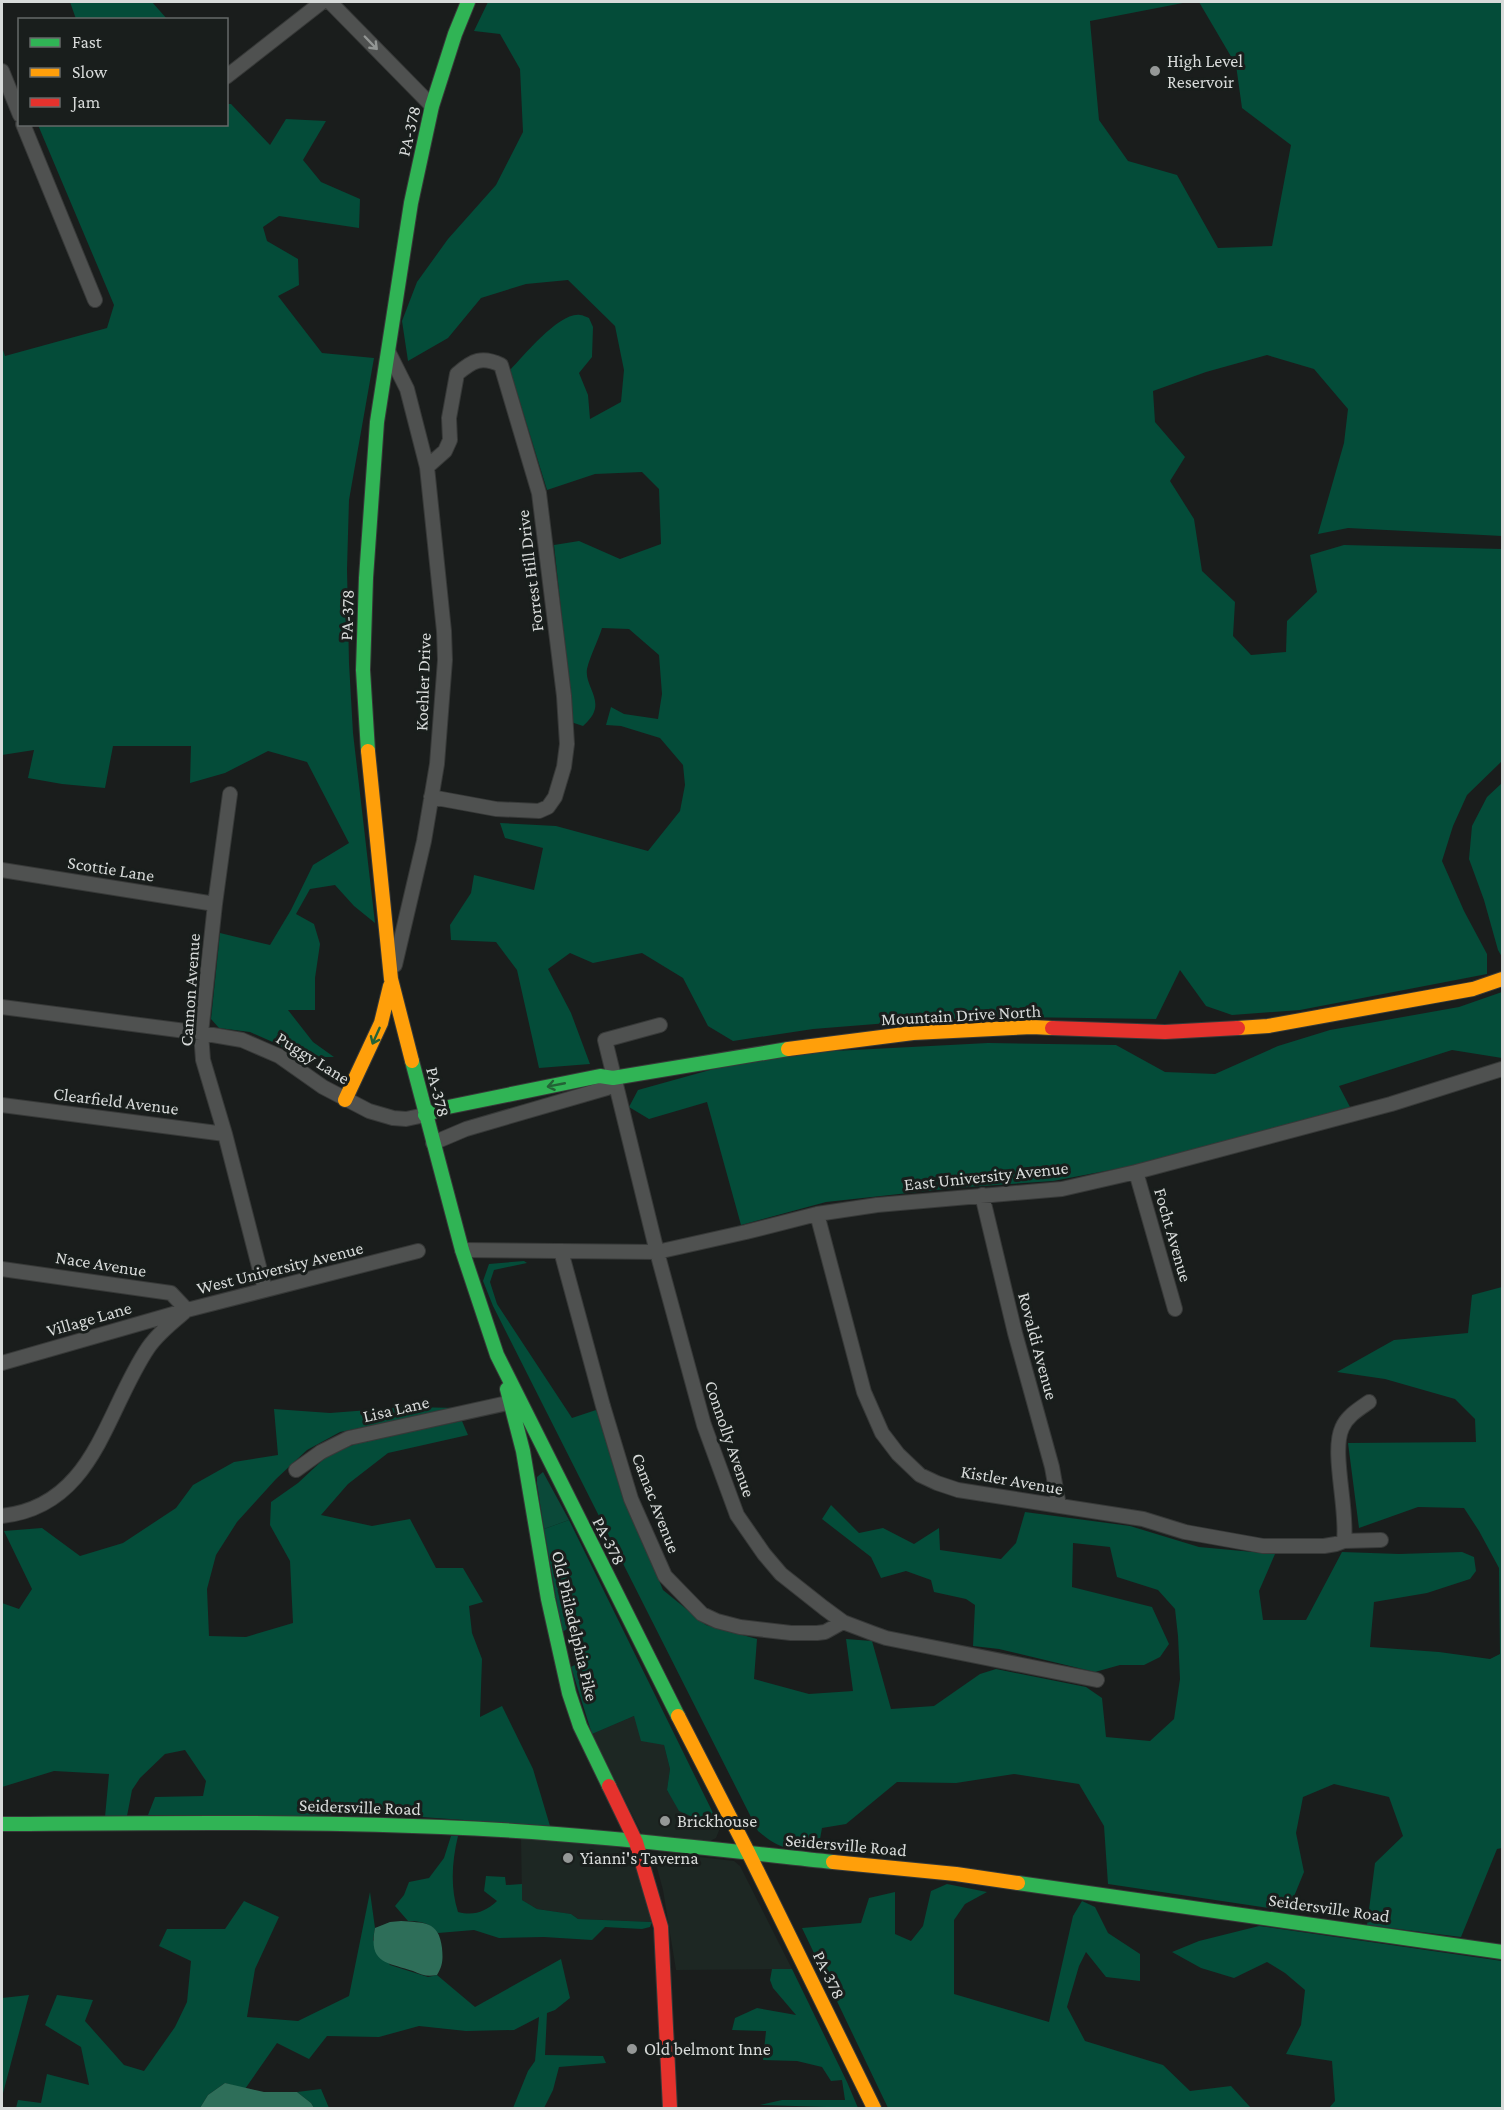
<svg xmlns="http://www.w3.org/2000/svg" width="1504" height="2110" viewBox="0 0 1504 2110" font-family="'Crimson Pro',serif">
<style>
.built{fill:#1d2723}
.green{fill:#0b4939}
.forest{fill:#044c39}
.water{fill:#2e6e59}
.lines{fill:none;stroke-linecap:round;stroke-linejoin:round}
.street-casing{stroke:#373938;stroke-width:16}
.fast-casing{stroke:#373938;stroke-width:16}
.slow-casing{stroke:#373938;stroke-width:16}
.jam-casing{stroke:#373938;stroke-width:16}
.street{stroke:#4f5150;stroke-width:14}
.fast{stroke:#30b455;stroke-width:14}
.slow{stroke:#ff9f0a;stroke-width:14}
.jam{stroke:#e5322d;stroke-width:14}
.oneway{stroke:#939694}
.oneway2{stroke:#236236}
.poi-dot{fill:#959897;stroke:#191e1c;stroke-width:2}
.labels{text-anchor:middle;stroke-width:6;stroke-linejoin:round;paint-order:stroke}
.poi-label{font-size:18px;fill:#d7dad9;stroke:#191e1c;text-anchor:start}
.street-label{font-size:18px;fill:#d7dad9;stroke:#191e1c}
</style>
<rect width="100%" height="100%" fill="#1a1d1c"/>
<path class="built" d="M634,1716L664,1745L670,1769L667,1791L702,1821L715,1817L720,1828L716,1838L708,1842L642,1834L592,1734Z
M521,1838L614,1846L626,1851L632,1855L652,1922L578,1919L571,1914L537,1909L522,1900Z
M663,1853L734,1861L740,1866L792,1969L676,1970L663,1890L656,1864V1856Z"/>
<path class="green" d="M543,1472L569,1520L544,1529L537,1484V1477Z"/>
<path class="forest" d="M70,2H152L167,19H76Z
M488,2H1188L1090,21L1099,120L1128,161L1177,175L1218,248L1272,246L1291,145L1242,108L1236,65L1199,2H1502V536L1348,528L1318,534L1344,443L1348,409L1314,369L1267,355L1206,372L1153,391L1155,422L1185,457L1170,481L1194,519L1202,571L1235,602L1233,636L1251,655L1286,652L1287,621L1317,592L1310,555L1344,545L1502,549V761L1467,795L1453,826L1442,861L1464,911L1487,954V974L1300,1010L1232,1015L1206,1006L1180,970L1156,1019L1011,1017L901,1022L813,1029L733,1041L708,1026L683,978L642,953L593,963L570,953L548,969L571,1013L590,1064L539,1068L517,970L496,942L451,940L450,925L471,893L474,875L534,890L543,848L505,838L500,823L556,826L648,851L680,811L685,785L683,765L660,738L621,726L606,725L611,707L624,714L658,719L662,694L659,655L629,629L602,628C598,641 590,656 587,669C584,689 610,703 583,726L571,722L570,692L554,545L579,541L620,559L661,544L659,489L642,472L595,474L547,490L510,370C524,356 559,312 580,315C583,315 586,317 589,318L593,327L592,357L579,373L588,395L590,419L621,402L624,370L615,326L568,280L526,284L481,298L448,338L408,361L402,321L417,282L448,239L496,185L523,132L520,69L500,34L474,31Z
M227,104H231L270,145L286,119L326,121L303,160L321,182L360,199L359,228L279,216L263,227L267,241L298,259L299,285L278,296L322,353L374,358L349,500L347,569L349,663L353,733L375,923L354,906L335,885L310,889L296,914L314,924L320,944L315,978V1010H288L313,1042L334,1057H300L275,1043L250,1032L219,1028L211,1019L220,933L270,945L291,910L313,865L349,843L307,762L268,751L225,773L190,783L191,746H113L105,788L62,784L28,778L34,750L2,755V347L5,356L107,328L114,305L38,125L226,124Z
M1502,783V957L1498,950L1484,900L1469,859L1472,826L1487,797Z
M1502,992V1058L1452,1050L1339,1086L1350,1107L1142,1164L1053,1181L954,1188L826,1202L741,1225L707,1102L649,1119L629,1107L638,1090L717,1068L815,1052L988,1043L1116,1045L1165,1072L1215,1074L1278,1046L1330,1030L1459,1007Z
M524,1261L527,1263L494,1270L490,1282L497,1304L572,1418L596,1410L610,1441L628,1505L663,1590L706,1625L757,1639L754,1679L809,1694L853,1691L846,1639L872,1641L891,1709L934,1706L980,1674L996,1669L1086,1687L1102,1698L1106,1737L1150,1741L1174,1719L1180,1679L1178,1636L1175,1609L1158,1590L1117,1577L1110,1547L1073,1543L1072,1587L1152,1607L1169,1644L1160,1657L1144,1665H1120L1095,1672L999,1649L973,1646L975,1605L966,1599L934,1592L931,1580L906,1571L881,1578L871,1557L822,1519L831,1505L859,1533L883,1528L914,1544L939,1528L940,1550L1001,1559L1016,1543L1025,1512L1130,1526L1199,1547L1275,1554L1259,1591L1263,1620H1306L1342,1552L1399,1554L1462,1552L1474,1557L1476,1571L1470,1579L1427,1593L1374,1602L1370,1647L1439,1652L1490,1659L1500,1654L1499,1568L1479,1531L1464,1508L1418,1507L1359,1528L1348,1443L1476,1442L1475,1419L1455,1399L1385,1379L1337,1372L1394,1340L1468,1333L1472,1295L1502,1287V1848L1497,1849L1461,1937L1367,1925L1375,1863L1403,1836L1389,1797L1334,1784L1303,1797L1296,1833L1304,1872L1288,1911L1108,1884L1104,1826L1079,1784L1014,1774L956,1783L897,1782L846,1824L822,1828L818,1850C789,1850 780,1850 758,1831L493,1306L483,1281L489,1264Z
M408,1407L459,1408L340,1432L307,1450L276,1479L237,1522L216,1555L207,1589L209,1636L246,1637L293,1623L290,1561L270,1525L271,1502L298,1483L327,1456L360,1442L462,1421L468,1435L388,1453L348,1484L321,1515L372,1526L410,1519L436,1568H463L483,1602L469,1606L472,1633L482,1659L480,1717L502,1706L533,1769L550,1826L379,1814L298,1816L148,1815L155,1797L203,1796L206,1781L185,1750L165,1754L140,1778L132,1790L127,1816L105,1817L109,1774L54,1771L2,1787V1603L19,1609L32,1589L4,1531L42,1528L80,1556L123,1543L176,1508L193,1485L234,1462L278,1455L274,1409L330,1413Z
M569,1520L715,1817L702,1821L679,1811L667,1790L670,1769L664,1745L641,1741L634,1716L592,1734L571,1667L586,1659L576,1624L562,1632L544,1529Z
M451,1836H458C452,1861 450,1887 458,1912C474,1916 485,1912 497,1901L484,1891L486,1876L505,1877L506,1885L522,1884V1900L537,1909L571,1914L578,1919L652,1922L650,1927L642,1929L605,1927L592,1940L544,1937L499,1938L474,1930L438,1933C430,1923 421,1921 408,1921L395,1906L404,1895L409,1882L429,1878L444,1858Z
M947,1884L987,1892L965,1904L954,1920V1994L1049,2022L1073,1916L1082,1901L1095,1907L1108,1933L1140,1954V1981L1106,1977L1086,1952L1079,1966L1067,2007L1085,2041L1163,2065L1190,2091L1231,2086L1251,2108H888L802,1928L861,1923L869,1898L895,1892V1934L911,1941L923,1926L931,1891Z
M370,1892L375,1928L373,1940L390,1965L428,1977L437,1975L475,2007L561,1959L570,1998L555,2010L547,2013L545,2055L603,2056L606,2063L559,2067L553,2090L544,2108H513L528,2071L535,2061L539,2017L514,2030L466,2031L419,2026L379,2037L327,2036L309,2059L277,2043L245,2089L225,2083L208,2095L200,2108H16L18,2100L41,2103L47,2074L89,2085L81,2047L45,2025L57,1995L93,2000L85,2021L124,2065L144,2071L175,2027L187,2002L191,1961L159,1946L167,1929H225L244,1901L279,1917L255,1969L247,2017L298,2021L349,1996Z
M1259,1926L1502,1961V2108H1329L1335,2101L1332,2061L1286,2054L1301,2025L1305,1990L1285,1973L1267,1962L1234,1978L1201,1968L1172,1952L1199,1941Z
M772,1969H792L847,2082L858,2108L760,2105L782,2100H845L842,2080L831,2081L822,2067L797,2061L763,2060L766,2031L732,2030L735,2018L757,2008L796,2015L773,1988L770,1980Z
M29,1995L2,2097V1998Z
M321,2089L329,2108H314L311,2103L297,2092Z"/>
<path class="water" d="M401,1921C423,1923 439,1920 442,1948C443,1959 443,1965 437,1975C427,1977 422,1975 413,1971C387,1962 368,1964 375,1928L390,1922Z
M225,2083L264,2092H297L311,2103L314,2108H200L208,2095Z"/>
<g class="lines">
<defs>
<path id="street" d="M330,2L432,106
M2,71L20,115
M226,77L322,2
M23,124L95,300
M389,353L407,389L427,467L444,631L445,660L437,764L424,841L395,965
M427,467L445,451L450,440L449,418L457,374C473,360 482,356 501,365L539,493L564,696L567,744L564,767L555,797L548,807L539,811L496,809L431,797
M230,794L215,904L201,1033L203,1060L225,1134L265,1290
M2,870L215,904
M2,1007L201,1033L242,1040L279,1056L323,1087L369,1111L393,1118L406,1119L425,1115
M660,1025L605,1040L657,1252L704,1425L737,1515L764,1554L781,1574L824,1608L843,1622L872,1633L886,1638L1097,1680
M2,1105L225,1134
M433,1143L466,1129L607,1088L613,1078
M1136,1172L1175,1309
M982,1195L1015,1333L1052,1467L1059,1506
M817,1214L864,1392L882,1433L898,1454L920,1475L937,1483L958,1490L1143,1519L1185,1532L1263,1546H1324L1336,1544L1344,1541L1381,1540
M462,1250L657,1252L746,1232L817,1214L877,1205L1062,1189L1136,1172L1391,1104L1502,1069
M561,1251L603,1406L631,1499L665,1576L702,1614L717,1621L740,1627L791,1633H817L825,1632L843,1622
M2,1269L171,1293L187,1310L2,1363
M296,1470L321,1452L349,1438L512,1402
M2,1516C94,1506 105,1412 148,1348C158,1333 174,1321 187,1310L418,1251
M1344,1541C1348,1509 1331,1452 1342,1428C1347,1416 1359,1409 1369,1402"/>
<path id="fast" d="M368,751L363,670L366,578L377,422L411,203L432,106L455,34L468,2
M412,1061L462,1250L497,1355L678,1716
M425,1115L448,1107L600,1076L613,1078L788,1049
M507,1389L523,1451L548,1599L569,1693L580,1726L609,1786
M2,1824C148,1823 295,1821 441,1827C572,1832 703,1848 833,1862
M1018,1883L1502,1952"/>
<path id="slow" d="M368,751L391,979L412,1061
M1238,1028L1268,1026L1473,989L1502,979
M788,1049L913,1033L1032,1027L1052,1028
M345,1100L381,1023L390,986
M678,1716L749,1854L874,2108
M833,1862L956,1874L1018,1883"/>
<path id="jam" d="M1052,1028L1165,1032L1238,1028
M609,1786L636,1842L661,1927L670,2108"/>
</defs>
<use href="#street" class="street-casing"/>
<use href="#fast" class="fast-casing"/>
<use href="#slow" class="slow-casing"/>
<use href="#jam" class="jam-casing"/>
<use href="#street" class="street"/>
<use href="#fast" class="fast"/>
<use href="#slow" class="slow"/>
<use href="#jam" class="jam"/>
</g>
<defs><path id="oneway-shaft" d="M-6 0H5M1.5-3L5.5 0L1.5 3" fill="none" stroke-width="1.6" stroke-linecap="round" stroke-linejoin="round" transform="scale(1.5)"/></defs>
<use class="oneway" href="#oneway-shaft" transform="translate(371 43) rotate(46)"/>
<g class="oneway2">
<use href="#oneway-shaft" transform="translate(376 1036) rotate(114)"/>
<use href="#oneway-shaft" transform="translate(556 1085) rotate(169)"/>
</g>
<g class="poi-dot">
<circle cx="1155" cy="71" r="6"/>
<circle cx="665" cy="1821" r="6"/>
<circle cx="568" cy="1858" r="6"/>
<circle cx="632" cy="2049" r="6"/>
</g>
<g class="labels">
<g class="poi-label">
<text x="1167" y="67">High Level<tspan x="1167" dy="21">Reservoir</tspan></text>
<text x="677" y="1827">Brickhouse</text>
<text x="580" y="1864">Yianni's Taverna</text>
<text x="644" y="2055">Old belmont Inne</text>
</g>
<g class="street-label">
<text transform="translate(409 131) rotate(-77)" y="6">PA-378</text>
<text transform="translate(530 571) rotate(-97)" y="6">Forrest Hill Drive</text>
<text transform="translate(347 615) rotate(-88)" y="6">PA-378</text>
<text transform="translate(423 682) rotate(-88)" y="6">Koehler Drive</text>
<text transform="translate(111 869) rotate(9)" y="6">Scottie Lane</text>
<text transform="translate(190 990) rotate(-86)" y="6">Cannon Avenue</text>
<text transform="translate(961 1015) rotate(-3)" y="6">Mountain Drive North</text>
<text transform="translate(313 1058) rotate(32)" y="6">Puggy Lane</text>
<text transform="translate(438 1092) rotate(76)" y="6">PA-378</text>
<text transform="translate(116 1101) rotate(7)" y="6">Clearfield Avenue</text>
<text transform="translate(986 1176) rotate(-6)" y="6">East University Avenue</text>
<text transform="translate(1173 1235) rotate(74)" y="6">Focht Avenue</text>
<text transform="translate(101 1264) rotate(9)" y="6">Nace Avenue</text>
<text transform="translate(280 1268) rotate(-14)" y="6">West University Avenue</text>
<text transform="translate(89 1319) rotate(-16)" y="6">Village Lane</text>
<text transform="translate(1038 1346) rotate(75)" y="6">Rovaldi Avenue</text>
<text transform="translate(396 1409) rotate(-13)" y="6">Lisa Lane</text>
<text transform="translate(730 1439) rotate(71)" y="6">Connolly Avenue</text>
<text transform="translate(1012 1480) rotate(10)" y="6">Kistler Avenue</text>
<text transform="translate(656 1503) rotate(69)" y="6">Camac Avenue</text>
<text transform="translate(609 1541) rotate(63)" y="6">PA-378</text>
<text transform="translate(575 1626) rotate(77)" y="6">Old Philadelphia Pike</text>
<text transform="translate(360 1807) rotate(2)" y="6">Seidersville Road</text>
<text transform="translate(846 1845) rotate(5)" y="6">Seidersville Road</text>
<text transform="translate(1329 1908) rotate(8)" y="6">Seidersville Road</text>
<text transform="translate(829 1975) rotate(64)" y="6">PA-378</text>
</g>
</g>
<rect width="1504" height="2110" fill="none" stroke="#d7dad9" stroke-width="6"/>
<rect x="18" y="18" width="210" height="108" fill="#191e1c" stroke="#656968" stroke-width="1.5"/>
<rect x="30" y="38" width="30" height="9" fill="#30b455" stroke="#656968" stroke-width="1.5"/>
<text x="72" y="48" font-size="18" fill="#d7dad9">Fast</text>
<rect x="30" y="68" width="30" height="9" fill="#ff9f0a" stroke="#656968" stroke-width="1.5"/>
<text x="72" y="78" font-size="18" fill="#d7dad9">Slow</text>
<rect x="30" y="98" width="30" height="9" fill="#e5322d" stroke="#656968" stroke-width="1.5"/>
<text x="72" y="108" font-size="18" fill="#d7dad9">Jam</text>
</svg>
